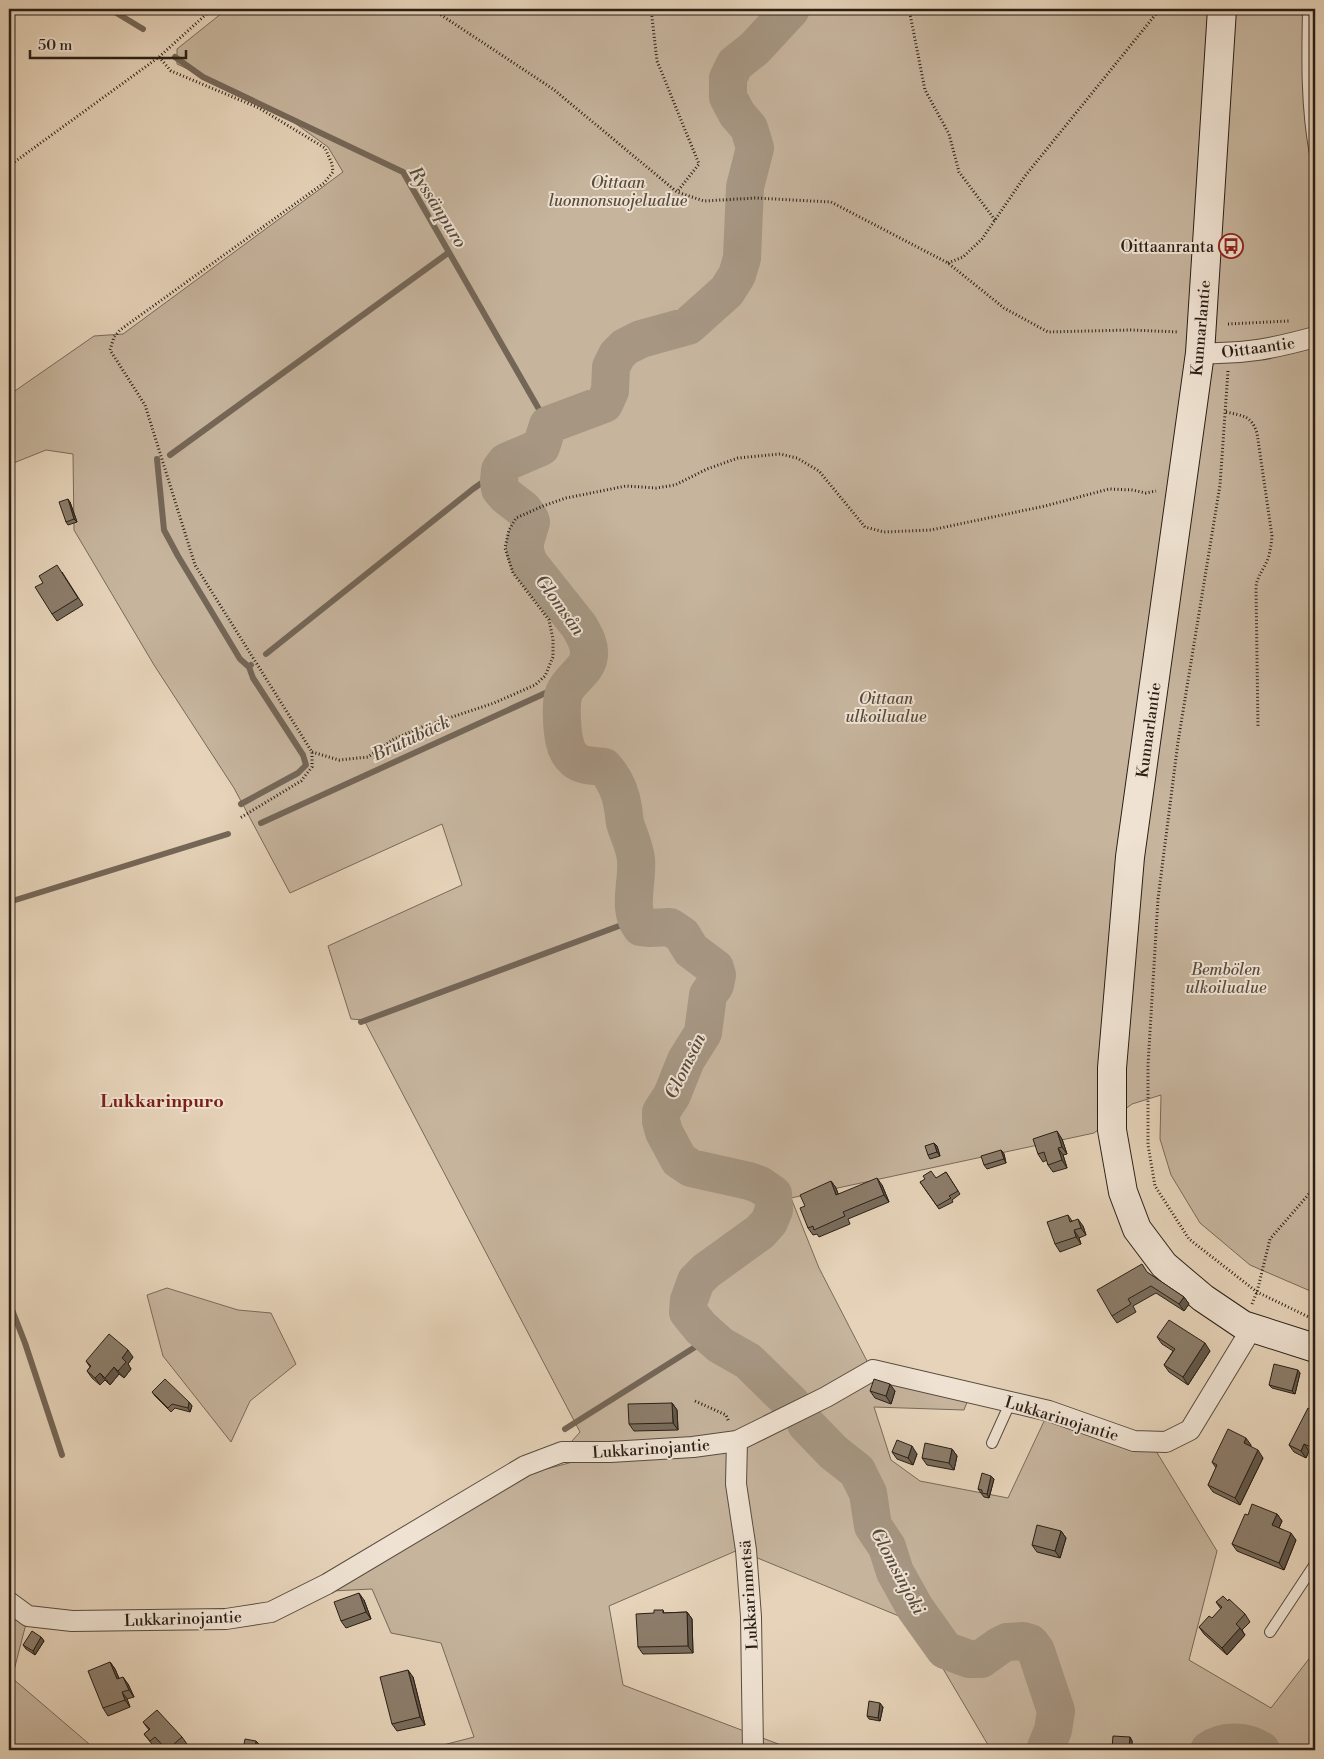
<svg xmlns="http://www.w3.org/2000/svg" width="1324" height="1759" viewBox="0 0 1324 1759" font-family="'Libre Bodoni',serif">
<style>
.green{fill:#c6b49d;stroke:#786a5a;fill-rule:evenodd}
.lines{fill:none;stroke-linecap:round;stroke-linejoin:round}
.stream{stroke:#746657;stroke-width:6}
.river{stroke:#a69682;stroke-width:38}
.service-casing{stroke:#594c3f;stroke-width:12}
.minor-casing{stroke:#594c3f;stroke-width:22}
.secondary-casing{stroke:#2a1f16;stroke-width:30}
.path{stroke:#2a1f16;stroke-width:3;stroke-dasharray:1 2.5;stroke-linecap:butt}
.service{stroke:#efe2d2;stroke-width:10}
.minor{stroke:#efe2d2;stroke-width:20}
.secondary{stroke:#efe2d2;stroke-width:28}
.wall{fill:#786c5c;stroke:#2a1f16}
.shaded-wall{fill:#62584b;stroke:#2a1f16}
.building{fill:#8c7d6b;stroke:#2a1f16}
.labels{text-anchor:middle;stroke-width:4;stroke-linejoin:round;paint-order:stroke}
.park-label{font-size:16px;font-style:italic;fill:#594c3e;stroke:#efe2d2}
.poi-label{font-size:16px;fill:#2a1f16;stroke:#efe2d2;text-anchor:end}
.street-label{font-size:16px;fill:#2a1f16;stroke:#efe2d2}
.water-label{font-size:18px;font-style:italic;fill:#55493c;stroke:#efe2d2}
.neighbourhood-label{font-size:18px;font-weight:bold;fill:#7a1f14;stroke:#efe2d2}
</style>
<rect width="100%" height="100%" fill="#e6d3b9"/>
<filter id="stains"><feTurbulence type="fractalNoise" baseFrequency=".004" numOctaves="4"/><feColorMatrix values="0 0 0 0 .2 0 0 0 0 .09 0 0 0 0 .02 0 0 0 .5 -.17"/></filter>
<radialGradient id="worn" r=".72"><stop offset=".6" stop-color="#630" stop-opacity="0"/><stop offset="1" stop-color="#630" stop-opacity=".3"/></radialGradient>
<path class="green" d="M227,9H1315V1293L1250,1265L1200,1223L1171,1175L1160,1139L1161,1095L1132,1104L1094,1133L791,1198L819,1268L867,1361L869,1381L901,1380L969,1397L964,1410L874,1407L891,1460L920,1481L1008,1498L1046,1417L1156,1451L1217,1551L1189,1660L1271,1708L1315,1651V1750H991L916,1623L738,1550L609,1606L623,1685L794,1750H424L474,1737L441,1643L391,1633L372,1589L332,1591L527,1474L607,1453L562,1452L580,1432L364,1020L351,1019L328,946L462,885L442,824L290,893L234,788L154,665L74,530L73,454L46,450L11,464L9,517V395L94,336L123,334L343,172L328,147L278,111L177,64V49ZM540,576L585,637L588,646L539,577Z
M167,1288L238,1310L271,1313L296,1364L250,1401L231,1442L163,1356L147,1295Z
M9,1593L27,1620L12,1678L88,1743L94,1750H9Z"/>
<g class="lines">
<path class="stream" d="M110,9L143,29
M175,57L203,77L403,172L548,425
M170,455L448,253
M157,459L164,530L178,556L240,659L249,667
M266,654L473,489L500,470
M241,804L298,773L306,765L303,755L253,678L249,667L251,665
M261,823L574,680
M9,902L228,834
M361,1022L635,920
M9,1302L25,1343L62,1455
M565,1429L711,1337"/>
<path class="river" d="M791,9L754,49L735,64L728,78V97L737,114L749,128L755,148L745,187L742,258L737,275L727,291L688,326L641,339L625,347L617,355L611,367L610,391L604,404L548,425L541,447L506,462L500,470L499,481L500,489L506,496L523,509L530,519L531,522L525,542V552L529,563L579,626C584,635 590,644 589,655C588,671 569,679 564,693C560,702 562,733 565,743C566,749 570,756 575,760C582,766 595,766 604,767C614,778 621,793 623,808C624,813 624,818 625,823C629,836 635,847 636,860C638,882 627,909 641,927L650,928L670,927L682,935L691,950L715,968L717,975L715,985L708,995L703,1033L686,1060L672,1095L661,1112V1121L664,1132L679,1160L691,1168L749,1181L760,1185L773,1194L774,1210L769,1222L760,1232L706,1271L696,1281L689,1300L688,1312L701,1328L720,1345L748,1361L792,1404
M806,1424L833,1452L857,1471L868,1493L873,1526L887,1547L895,1572L915,1608L945,1650L969,1659H981L999,1646L1007,1642L1023,1641L1030,1643L1036,1651L1056,1711L1053,1730L1045,1750
M1209,1750C1224,1739 1246,1741 1261,1750"/>
<defs>
<path id="service" d="M1308,9C1307,57 1306,106 1315,154
M992,1443L1011,1401
M1270,1632L1315,1564"/>
<path id="minor" d="M1200,353C1242,355 1275,348 1315,337
M737,1441L736,1484L746,1550L751,1617L753,1750
M9,1602L28,1616L72,1621L226,1619L271,1612L327,1584L525,1466L562,1452H610L693,1447L737,1441L826,1397L873,1370L1049,1411L1134,1441L1166,1442L1190,1430L1252,1328"/>
<path id="secondary" d="M1222,9L1200,353L1130,857L1112,1068V1130L1123,1192L1137,1229L1164,1265L1203,1298L1243,1325L1315,1348"/>
</defs>
<use href="#service" class="service-casing"/>
<use href="#minor" class="minor-casing"/>
<use href="#secondary" class="secondary-casing"/>
<path class="path" d="M432,9L553,89L677,192L704,201L756,198L831,202L948,263L1004,308L1048,332L1131,330L1179,332
M651,9L657,61L699,164L677,192
M909,9L925,90L949,134L959,172L995,220
M159,57L171,71L259,108L325,148L332,164L333,172L324,183L120,330L114,337L110,350L145,405L195,565L312,752V767L301,781L240,818
M9,166L159,57L212,9
M948,263L963,257L982,239L1025,176L1160,9
M1228,324L1289,321
M1228,371L1220,485L1178,742L1158,899L1148,1065V1145L1155,1186L1189,1239L1257,1292L1315,1320
M1226,412C1243,416 1251,415 1257,433L1272,536C1271,546 1270,556 1265,565C1261,573 1257,578 1256,587L1258,728
M312,752L339,760L368,757L394,739L422,727L494,703L535,685L545,676L553,657V639L549,620L513,573L505,548L509,530L516,518L543,506L566,498L626,486L656,488L675,485L707,469L738,458L780,454L797,458L819,471L865,527L884,532L931,530L1045,506L1109,489L1132,490L1146,493L1156,491
M1252,1304L1257,1292L1270,1239L1315,1187
M695,1401L726,1415L729,1422"/>
<use href="#service" class="service"/>
<use href="#minor" class="minor"/>
<use href="#secondary" class="secondary"/>
</g>
<path class="wall" d="M70,502L77,522L68,525L66,522Z
M62,572L83,605L57,621L52,614Z
M1062,1139L1067,1154L1063,1155L1067,1168L1053,1172L1048,1165L1047,1160L1043,1162L1038,1154Z
M937,1146L940,1156L930,1159L928,1155Z
M1001,1150L1004,1154L1006,1163L987,1169L984,1165Z
M946,1172L960,1194L952,1200L953,1202L939,1209L920,1182L937,1178Z
M831,1181L836,1188L838,1194L882,1185L889,1202L848,1219L850,1224L819,1237L817,1234L813,1235L808,1228L805,1206Z
M1068,1215L1072,1221L1083,1226L1086,1235L1079,1238L1081,1244L1060,1252L1055,1244Z
M1148,1273L1184,1297L1189,1304L1184,1311L1156,1293L1133,1306L1136,1312L1117,1323L1112,1316Z
M1157,1337L1210,1351L1188,1385L1169,1372L1164,1365L1173,1351L1162,1344Z
M133,1357L128,1364L131,1369L124,1378L119,1374L110,1385L105,1380L100,1385L92,1378L87,1371L90,1367L86,1361Z
M1300,1373L1295,1394L1272,1388L1269,1385Z
M870,1391H895L891,1404L875,1398Z
M152,1392L189,1402L192,1406L190,1412L175,1408L171,1412L155,1396Z
M672,1403L677,1410L678,1430L634,1431L629,1424Z
M1315,1412V1454L1309,1451L1306,1458L1294,1452L1289,1445Z
M1251,1445L1250,1447L1263,1458L1240,1505L1213,1492L1208,1485L1216,1468L1212,1462Z
M952,1449L957,1456L954,1470L927,1465L922,1458Z
M892,1452L917,1454L913,1465L897,1459Z
M991,1476L994,1479L989,1498L984,1497L978,1489Z
M1277,1514L1282,1521L1279,1528L1296,1540L1284,1570L1237,1551L1232,1544L1248,1515Z
M1061,1531L1066,1538L1060,1558L1037,1552L1032,1545Z
M364,1600L371,1619L346,1628L341,1621Z
M1228,1601L1245,1614L1250,1622L1242,1630L1245,1635L1227,1655L1204,1634L1199,1627L1212,1618L1221,1609L1216,1602Z
M663,1610L664,1613L687,1612L692,1619L693,1653L643,1654L638,1647L654,1613Z
M41,1637L44,1641L35,1655L26,1649L23,1645Z
M110,1662L115,1669L119,1678L128,1684L134,1697L127,1699L130,1707L108,1716L103,1708Z
M413,1677L425,1725L397,1731L392,1724Z
M883,1707L880,1721L869,1719L867,1716Z
M143,1722L182,1737L187,1744L180,1750H165L160,1744L155,1748L144,1734L149,1730Z
M1130,1737L1132,1741V1750H1114L1112,1748Z"/>
<path class="shaded-wall" d="M68,499L70,502L77,522L74,519Z
M1057,1131L1062,1139L1067,1154L1062,1147Z
M934,1143L937,1146L940,1156L937,1152Z
M1058,1148L1063,1155L1067,1168L1062,1160Z
M1001,1150L1004,1154L1006,1163L1004,1159Z
M877,1178L882,1185L889,1202L884,1195Z
M831,1181L836,1188L841,1202L836,1195Z
M1078,1219L1083,1226L1086,1235L1081,1228Z
M1074,1230L1079,1238L1081,1244L1076,1237Z
M1184,1297L1189,1304L1184,1311L1179,1304Z
M1205,1343L1210,1351L1188,1385L1183,1377Z
M128,1350L133,1357L128,1364L131,1369L124,1378L118,1371L122,1358Z
M114,1367L119,1374L110,1385L105,1378Z
M1298,1370L1300,1373L1295,1394L1292,1391Z
M100,1373L105,1380L100,1385L95,1378Z
M890,1384L895,1391L891,1404L886,1396Z
M189,1402L192,1406L190,1412L188,1408Z
M672,1403L677,1410L678,1430L673,1423Z
M1246,1438L1251,1445L1249,1451L1244,1443Z
M1304,1444L1309,1451L1306,1458L1301,1451Z
M912,1446L917,1454L913,1465L908,1458Z
M952,1449L957,1456L954,1470L949,1463Z
M1258,1450L1263,1458L1240,1505L1235,1498Z
M991,1476L994,1479L989,1498L987,1494Z
M1277,1514L1282,1521L1277,1532L1272,1525Z
M1061,1531L1066,1538L1060,1558L1055,1551Z
M1291,1533L1296,1540L1284,1570L1279,1563Z
M359,1593L364,1600L371,1619L366,1612Z
M687,1612L692,1619L693,1653L688,1646Z
M1240,1628L1245,1635L1227,1655L1222,1648Z
M41,1637L44,1641L35,1655L33,1651Z
M110,1662L115,1669L122,1686L117,1679Z
M408,1670L413,1677L425,1725L420,1717Z
M123,1677L128,1684L134,1697L129,1690Z
M122,1692L127,1699L130,1707L125,1700Z
M880,1703L883,1707L880,1721L878,1718Z
M1130,1737L1132,1741V1750H1130L1129,1749Z
M256,1741L259,1744L258,1750H255Z"/>
<path class="building" d="M68,499L74,519L66,522L59,502Z
M57,565L78,598L52,614L35,587L43,583L39,576Z
M1057,1131L1062,1147L1058,1148L1062,1160L1048,1165L1044,1152L1038,1154L1033,1139Z
M934,1143L937,1152L928,1155L925,1146Z
M1001,1150L1004,1159L984,1165L981,1156Z
M931,1171L936,1178L946,1172L958,1191L949,1196L951,1198L937,1206L920,1182L925,1179L923,1176Z
M877,1178L884,1195L843,1212L845,1216L814,1230L813,1226L808,1228L800,1208L805,1206L800,1195L831,1181L836,1195Z
M1068,1215L1070,1222L1078,1219L1081,1228L1074,1230L1076,1237L1055,1244L1047,1222Z
M1142,1264L1147,1272L1184,1297L1179,1304L1151,1286L1128,1299L1131,1304L1112,1316L1097,1290Z
M1169,1320L1205,1343L1183,1377L1164,1365L1175,1349L1157,1337Z
M109,1334L128,1350L122,1358L126,1362L118,1371L114,1367L105,1378L100,1373L95,1378L87,1371L91,1366L86,1361Z
M1274,1364L1298,1370L1292,1391L1269,1385Z
M165,1379L189,1402L188,1408L172,1404L168,1408L152,1392Z
M874,1379L890,1384L886,1396L870,1391Z
M672,1403L673,1423L629,1424L628,1404Z
M1308,1408L1315,1412V1449L1304,1444L1301,1451L1289,1445Z
M1228,1429L1246,1438L1244,1443L1258,1450L1235,1498L1208,1485L1217,1465L1212,1462Z
M897,1440L912,1446L908,1458L892,1452Z
M925,1443L952,1449L949,1463L922,1458Z
M982,1473L991,1476L987,1494L982,1493V1490L978,1489Z
M1252,1504L1277,1514L1272,1525L1291,1533L1279,1563L1232,1544L1245,1514L1248,1515Z
M1037,1525L1061,1531L1055,1551L1032,1545Z
M359,1593L366,1612L341,1621L334,1602Z
M1223,1596L1228,1601L1229,1599L1245,1614L1236,1624L1240,1628L1222,1648L1199,1627L1209,1616L1212,1618L1222,1607L1216,1602Z
M654,1610H663V1613L687,1612L688,1646L638,1647L636,1614L654,1613Z
M32,1631L41,1637L33,1651L23,1645Z
M110,1662L117,1679L123,1677L129,1690L122,1692L125,1700L103,1708L88,1671Z
M408,1670L420,1717L392,1724L380,1677Z
M869,1701L880,1703L878,1718L867,1716Z
M157,1710L182,1737L167,1750L155,1737L150,1741L144,1734L150,1729L143,1722Z
M1113,1736L1130,1737L1129,1749L1112,1748Z
M245,1739L256,1741L255,1750H243Z"/>
<defs>
<symbol id="bus-ring" viewBox="-11 -11 22 22"><circle r="9.5" fill="#efe2d2" stroke="#8f2418" stroke-width="1.5"/><path d="M-5-6H5V4H4V6H2V4H-2V6H-4V4H-5ZM-3.5-4V0h7V-4ZM-3.5 1.2v1.5H-2V1.2ZM2 1.2v1.5H3.5V1.2Z" fill="#8f2418"/></symbol>
</defs>
<g fill-rule="evenodd">
<use href="#bus-ring" x="1217" y="232" width="28" height="28"/>
</g>
<g class="labels">
<g class="park-label">
<text x="618" y="188">Oittaan<tspan x="618" dy="18">luonnonsuojelualue</tspan></text>
<text x="886" y="704">Oittaan<tspan x="886" dy="18">ulkoilualue</tspan></text>
<text x="1226" y="975">Bembölen<tspan x="1226" dy="18">ulkoilualue</tspan></text>
</g>
<g class="poi-label">
<text x="1214" y="252">Oittaanranta</text>
</g>
<g class="street-label">
<text transform="translate(1200 328) rotate(-85)" y="6">Kunnarlantie</text>
<text transform="translate(1258 347) rotate(-8)" y="6">Oittaantie</text>
<text transform="translate(1148 730) rotate(-82)" y="6">Kunnarlantie</text>
<text transform="translate(1062 1418) rotate(17)" y="6">Lukkarinojantie</text>
<text transform="translate(651 1448) rotate(-4)" y="6">Lukkarinojantie</text>
<text transform="translate(748 1595) rotate(-94)" y="6">Lukkarinmetsä</text>
<text transform="translate(183 1618) rotate(-2)" y="6">Lukkarinojantie</text>
</g>
<g class="water-label">
<text transform="translate(438 207) rotate(58)" y="6">Ryssänpuro</text>
<text transform="translate(560 605) rotate(54)" y="6">Glomsån</text>
<text transform="translate(411 738) rotate(-25)" y="6">Brutubäck</text>
<text transform="translate(685 1066) rotate(-64)" y="6">Glomsån</text>
<text transform="translate(898 1571) rotate(62)" y="6">Glomsinjoki</text>
</g>
<g class="neighbourhood-label">
<text x="162" y="1107">Lukkarinpuro</text>
</g>
</g>
<rect width="1324" height="1759" fill="none" stroke="#e6d3b9" stroke-width="30"/>
<rect x="10" y="10" width="1304" height="1739" fill="none" stroke="#2a1f16" stroke-width="2.5"/>
<rect x="15" y="15" width="1294" height="1729" fill="none" stroke="#2a1f16"/>
<path d="M30 50v8h156v-8" fill="none" stroke="#2a1f16" stroke-width="2.5"/>
<text x="38" y="50" font-size="15" fill="#2a1f16" stroke="#efe2d2" stroke-width="4" paint-order="stroke">50 m</text>
<rect width="100%" height="100%" filter="url(#stains)"/>
<rect width="100%" height="100%" fill="url(#worn)"/>
</svg>
